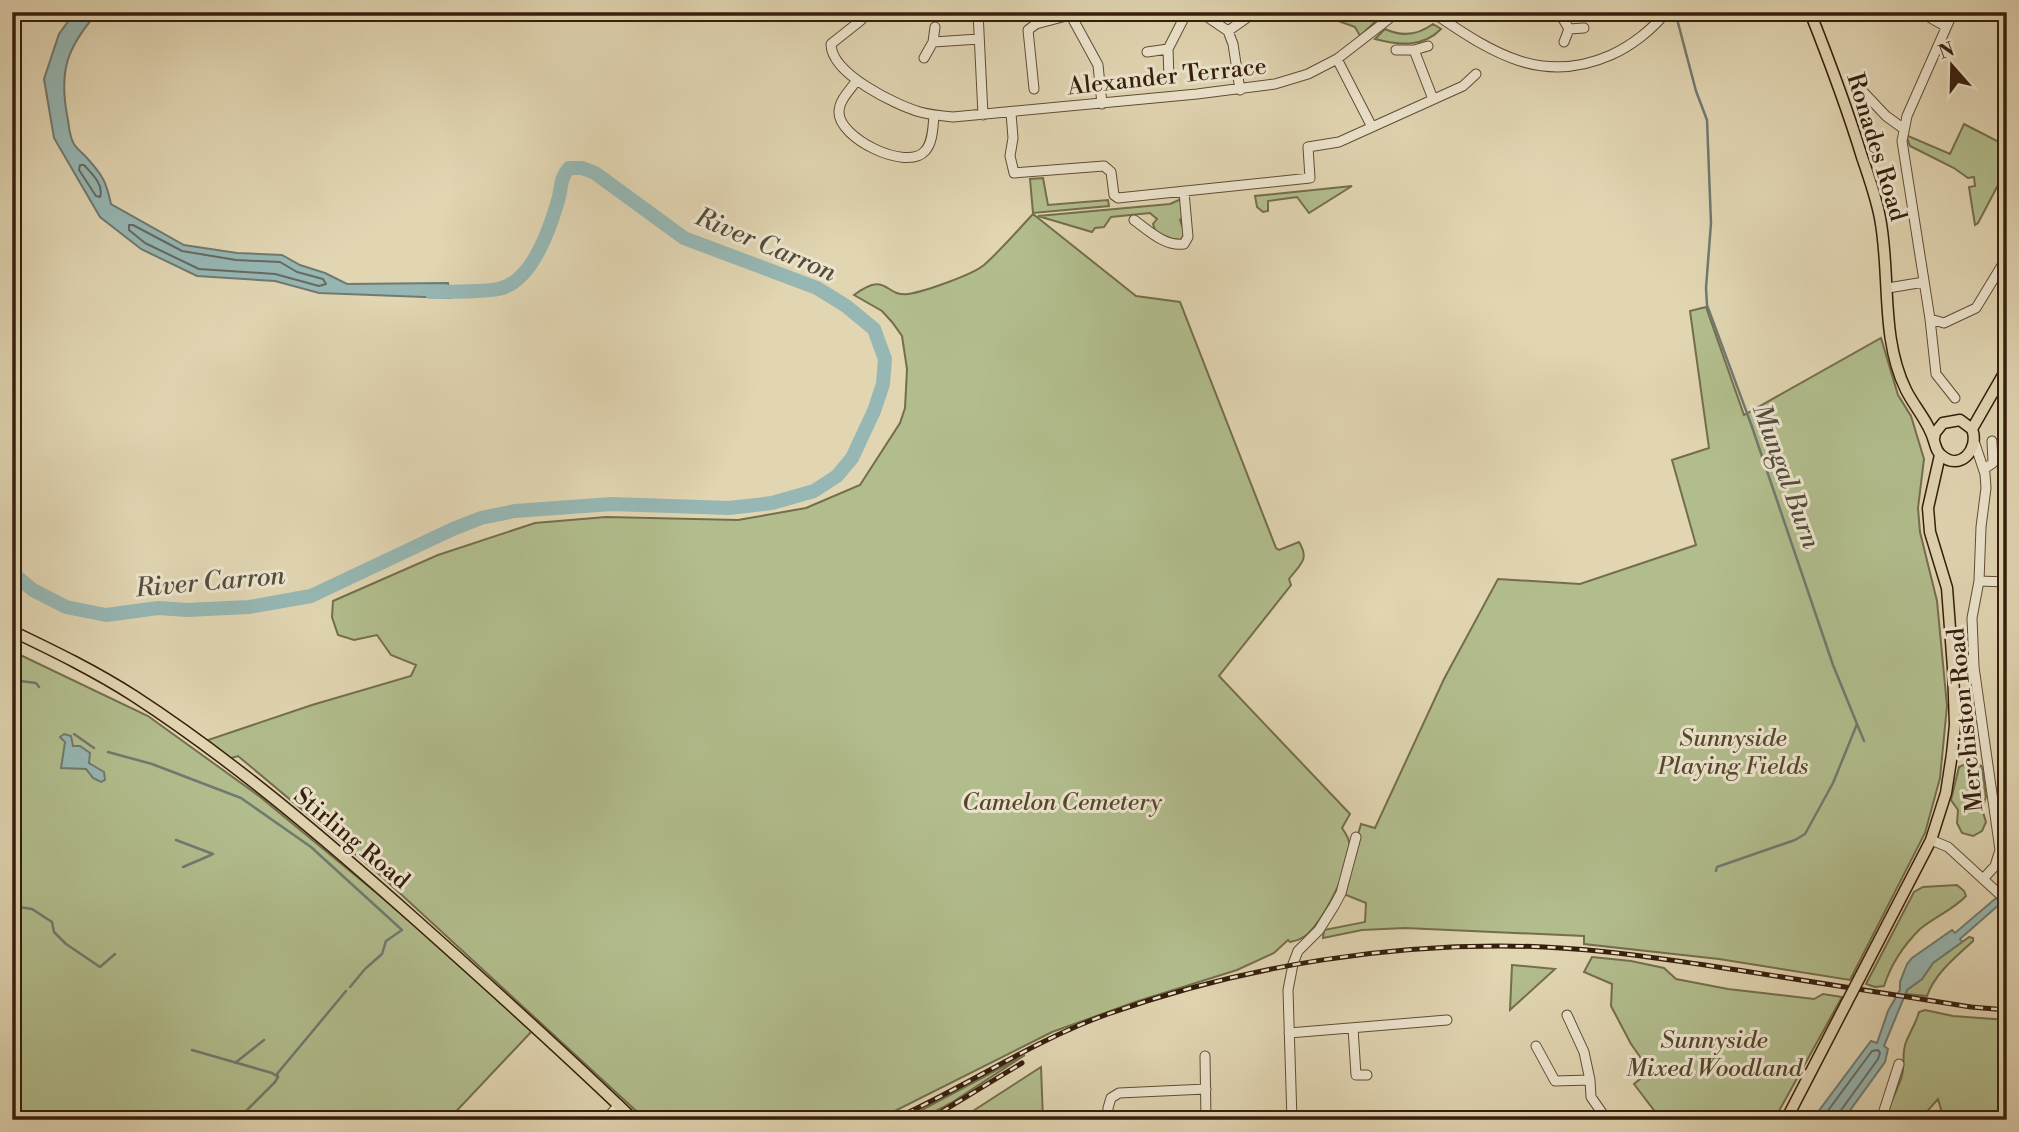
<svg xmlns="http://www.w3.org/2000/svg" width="2019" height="1132" viewBox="0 0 2019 1132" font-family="'Libre Bodoni',serif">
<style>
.green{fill:#b2bd8d;stroke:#746e4c;stroke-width:2}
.water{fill:#96b7b4;stroke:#707a70;stroke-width:2}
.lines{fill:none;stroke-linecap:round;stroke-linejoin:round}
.shore{stroke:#666a60;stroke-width:2}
.stream{stroke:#707a70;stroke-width:2.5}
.river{stroke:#96b7b4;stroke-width:14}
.minor-casing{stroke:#614c35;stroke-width:11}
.major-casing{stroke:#361e0b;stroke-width:13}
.minor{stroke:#ece4cd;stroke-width:9}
.major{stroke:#e1d5b2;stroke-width:10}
.rail-casing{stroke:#361e0b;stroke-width:5}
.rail{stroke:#ece4cd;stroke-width:2.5;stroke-dasharray:8;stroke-linecap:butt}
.major-bridge-casing{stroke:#361e0b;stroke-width:13;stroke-linecap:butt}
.major-bridge{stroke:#e1d5b2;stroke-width:10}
.labels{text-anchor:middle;stroke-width:6;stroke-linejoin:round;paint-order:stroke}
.street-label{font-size:24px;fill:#361e0b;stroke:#ece4cd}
.park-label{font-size:24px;font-style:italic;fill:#55462c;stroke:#ece4cd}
.water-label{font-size:26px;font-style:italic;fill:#534c3e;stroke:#ece4cd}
</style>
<rect width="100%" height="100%" fill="#e1d5b2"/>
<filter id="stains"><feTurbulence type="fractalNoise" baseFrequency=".00286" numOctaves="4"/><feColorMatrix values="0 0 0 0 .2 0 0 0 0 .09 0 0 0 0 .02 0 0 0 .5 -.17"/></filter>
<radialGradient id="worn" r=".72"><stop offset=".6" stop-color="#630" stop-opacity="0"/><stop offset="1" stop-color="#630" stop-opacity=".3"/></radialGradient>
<path class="green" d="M1314,12H1371L1377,20L1360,36L1355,27Z
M1433,24L1441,29C1423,48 1398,45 1375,39L1385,29C1402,37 1418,35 1433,24Z
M1964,124L2007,146V168L1978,223L1975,225L1969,187L1975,186L1974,177L1968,178L1954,168L1910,146L1906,135L1950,154Z
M1043,178L1048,205L1108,200L1109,206L1033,213L1030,179Z
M1352,186L1309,213L1297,197L1268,201V211L1263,212L1257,207L1255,196Z
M1181,199L1183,217L1180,220L1185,233L1181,240L1165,238L1155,230L1153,224L1157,219L1150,213L1111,217L1104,227L1095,228L1092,232L1038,216L1170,204Z
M1033,214L1136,296L1180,302L1276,548L1279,550L1299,542C1310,560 1300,564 1289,579L1291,585L1219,676L1350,814L1342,828C1346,834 1350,840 1350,848C1349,870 1322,923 1305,936C1301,939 1295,941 1290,942L1288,940L1274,953L1237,970L1135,1002L1052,1032L877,1120H646L379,874L238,756L225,760L202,742L312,705L411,676L416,665L391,655L377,635L354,640L338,635L332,617L333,601L438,555L535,523L606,517L738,520L806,508L860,485L900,423L905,408L907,369L902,336L892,322L882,311L854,295C888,270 884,297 908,294C923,292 972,275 984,265C1001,250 1017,231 1033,214Z
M1706,307L1744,415L1881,338L1898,395L1911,416L1924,459L1918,508L1920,532L1937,601L1947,706L1940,778L1925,833L1850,980L1719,959L1584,944V936L1405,928L1362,930L1323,938L1324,930L1365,922L1366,903L1341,893L1361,824L1375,828L1444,679L1498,579L1580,584L1696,545L1672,460L1709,448L1690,311Z
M12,651L148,716L259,796L390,904L532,1031L448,1120H12Z
M1970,762H1977L1982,767L1986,797L1982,809L1986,822L1982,831L1973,836L1962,833L1957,823L1958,810L1951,800L1959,767Z
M1957,885L1964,891L1966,896C1953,910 1934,917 1920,929C1904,945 1891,964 1884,986L1875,987L1866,984L1914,892L1923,887Z
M1969,937L1973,938V941C1956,957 1935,973 1927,996L1906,994L1907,990L1922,979L1933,963Z
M1592,957L1631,961L1664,968L1676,979L1728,989L1814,999L1823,994L1842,997L1774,1120H1656L1659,1117L1634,1084L1650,1071L1631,1044L1611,1006L1612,984L1584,972Z
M1512,965L1555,969L1510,1010Z
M1925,1010L1953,1016L2007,1020V1120H1944L1938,1099L1922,1117L1923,1120H1885C1889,1105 1896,1093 1901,1079C1906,1065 1901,1055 1906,1042C1910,1032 1916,1023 1919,1012Z
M1025,1055L951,1103L919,1120H903Z
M1041,1067L1043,1120H959Z"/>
<path class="water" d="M75,12H98C67,47 59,70 67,115C69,123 69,135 73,142C75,148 83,153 87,158C103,176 106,181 111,204L184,245L237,253L282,255L300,265L325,273L347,284L448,283L450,298L319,293L275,281L197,276L141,249L100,217L54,138L44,79L59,34Z
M64,734L71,736L73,746H80L90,753L89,763L104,772L105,780L101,782L93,778L86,769L61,768L65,742L60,737Z
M1996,898L2001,903L1960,939L1962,942L1933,963L1922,979L1907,990L1884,1046L1888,1049L1885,1062L1843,1120H1812L1871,1041L1877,1043L1888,1011L1900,990V982L1907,964L1912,958L1952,930L1955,933Z"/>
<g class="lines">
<path class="shore" d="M80,165H84C93,175 104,185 100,197L96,196L79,170Z
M129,225H133L182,251L236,260L280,262L297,272L323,279L326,284L319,286L275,274L199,269L145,243L129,230Z
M1821,1120L1872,1051L1878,1050L1880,1053L1878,1059L1839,1113L1838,1120"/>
<path class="stream" d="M1677,19L1696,91L1707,120L1711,223L1706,288L1707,305L1751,424L1833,665L1857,724L1833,783L1805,834L1795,840L1717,867L1716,871
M12,680L36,683L39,687
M1857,724L1864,741
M74,734L94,748
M108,752L152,764L241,798L311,847L402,930L386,941L382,954L365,969L350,987
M176,840L213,854
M183,867L211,855
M12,906L32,909L52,922L54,932L66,944L100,967L115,954
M192,1050L272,1073L278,1077L277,1074L346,991
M235,1063L264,1040
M238,1119L275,1082L278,1077"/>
<path class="river" d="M12,573L33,590L66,607L106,615L158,608L187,610L249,607L311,596L453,529L481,518L515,511L612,504L729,508L772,503L814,491L837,476L852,458L874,411L883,384L885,359L874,329L846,306L817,288L684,238L595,173L582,168H569C559,179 562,190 557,204C549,231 532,279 502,288C485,293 450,291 431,292"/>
<defs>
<path id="minor" d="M868,12L860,21L831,44C831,74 896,105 920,112C931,115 942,116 953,117L1197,94L1275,84L1308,74L1337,59L1381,25
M978,12L983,115
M1069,12L1098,65L1102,104
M1200,12L1228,31L1233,44L1240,90
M1387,12L1381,25L1397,12
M1559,12L1569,29L1564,42
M1920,12L1945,26
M1953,12L1907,116L1902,141L1930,319L1936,374L1955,398
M1438,16C1494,54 1543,85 1611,55C1631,46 1652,30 1666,12
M1569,29L1584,28
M1228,31L1255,12
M933,42L979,39
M1396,50H1414L1428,46
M1414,50L1433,99
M1147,52L1168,49
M924,58L933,42L935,27
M1337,59L1372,127
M1169,79L1168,49L1187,12
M857,80C851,89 839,100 839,112C838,138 907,172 925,151C933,143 933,126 934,115
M1852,80L1886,116L1904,129
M1034,89L1028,30L1036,24L1070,15
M2005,96L2007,97
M1011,113L1013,138L1010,156L1014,173L1104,166L1111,172L1114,195L1118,198L1310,178L1308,147L1339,142L1463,86L1476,74
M1134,220C1148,230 1165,247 1184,244L1188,237L1184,192
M1888,288L1924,282
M1930,319L1944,323L1976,308L2007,257
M1975,444L1985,474L1986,488L1981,527L1979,581L1972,618L1974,667L2000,850L1995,866L1983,879
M1984,469L1993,463L1992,441
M1979,581L2007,582
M1931,840L1948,847L2007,901
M1567,1015L1584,1052L1590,1080L1591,1097L1607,1120
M1353,1028L1356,1075H1367
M1289,1033L1447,1020
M1536,1046L1555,1081L1590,1080
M1205,1056L1206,1120
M605,1120L619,1105
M1108,1120V1108L1111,1098L1119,1093L1206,1089
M1292,1120L1288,990L1293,964L1298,951L1319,930L1334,906L1341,893L1356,837
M1881,1120L1899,1064"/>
<path id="major" d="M1810,12C1829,60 1847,108 1862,157C1869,177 1876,197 1880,218C1891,275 1880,337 1906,390C1915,408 1929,422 1934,441C1936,447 1936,451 1941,455C1959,472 1980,450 1972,429L1960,420L1943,423L1935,433L1934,439
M1972,429L2007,368
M12,631C54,651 95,671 134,696C234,761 326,840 416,920C489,985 563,1052 634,1120
M1860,977L1931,840L1946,793L1952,754L1955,725L1953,668L1947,588L1930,532L1928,508L1940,455
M1786,1120L1846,1004"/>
</defs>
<use href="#minor" class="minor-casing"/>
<use href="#major" class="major-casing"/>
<use href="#minor" class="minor"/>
<use href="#major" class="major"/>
<defs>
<path id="rail" d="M892,1120C966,1087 1032,1041 1108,1014C1246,965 1398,941 1544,947C1611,950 1677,961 1744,971C1819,983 1895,995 1971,1007L2007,1010
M928,1120L1022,1063"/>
</defs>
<use href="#rail" class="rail-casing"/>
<use href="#rail" class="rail"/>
<defs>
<path id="major-bridge" d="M1846,1004L1860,977"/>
</defs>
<use href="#major-bridge" class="major-bridge-casing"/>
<use href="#major-bridge" class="major-bridge"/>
</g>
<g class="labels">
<g class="street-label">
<text transform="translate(1167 76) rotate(-6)" y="8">Alexander Terrace</text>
<text transform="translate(1877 147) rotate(73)" y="8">Ronades Road</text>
<text transform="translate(1965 720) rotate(-96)" y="8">Merchiston Road</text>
<text transform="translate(352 838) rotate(40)" y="8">Stirling Road</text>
</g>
<g class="park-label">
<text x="1733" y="746">Sunnyside<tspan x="1733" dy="28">Playing Fields</tspan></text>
<text x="1062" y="810">Camelon Cemetery</text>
<text x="1714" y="1048">Sunnyside<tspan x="1714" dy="28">Mixed Woodland</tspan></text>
</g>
<g class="water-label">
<text transform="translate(766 244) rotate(23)" y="9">River Carron</text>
<text transform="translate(1787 476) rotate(70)" y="9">Mungal Burn</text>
<text transform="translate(210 581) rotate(-5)" y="9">River Carron</text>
</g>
</g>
<rect width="2019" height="1132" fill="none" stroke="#e1d5b2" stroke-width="42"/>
<rect x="14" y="14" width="1991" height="1104" fill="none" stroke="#361e0b" stroke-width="3.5"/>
<rect x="21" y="21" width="1977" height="1090" fill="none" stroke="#361e0b" stroke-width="2"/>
<g transform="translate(1952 66) rotate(340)" stroke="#ece4cd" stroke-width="5" paint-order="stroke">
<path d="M0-5L12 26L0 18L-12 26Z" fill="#361e0b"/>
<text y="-10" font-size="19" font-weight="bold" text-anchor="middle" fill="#361e0b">N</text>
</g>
<rect width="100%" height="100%" filter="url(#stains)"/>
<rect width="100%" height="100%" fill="url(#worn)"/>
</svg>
